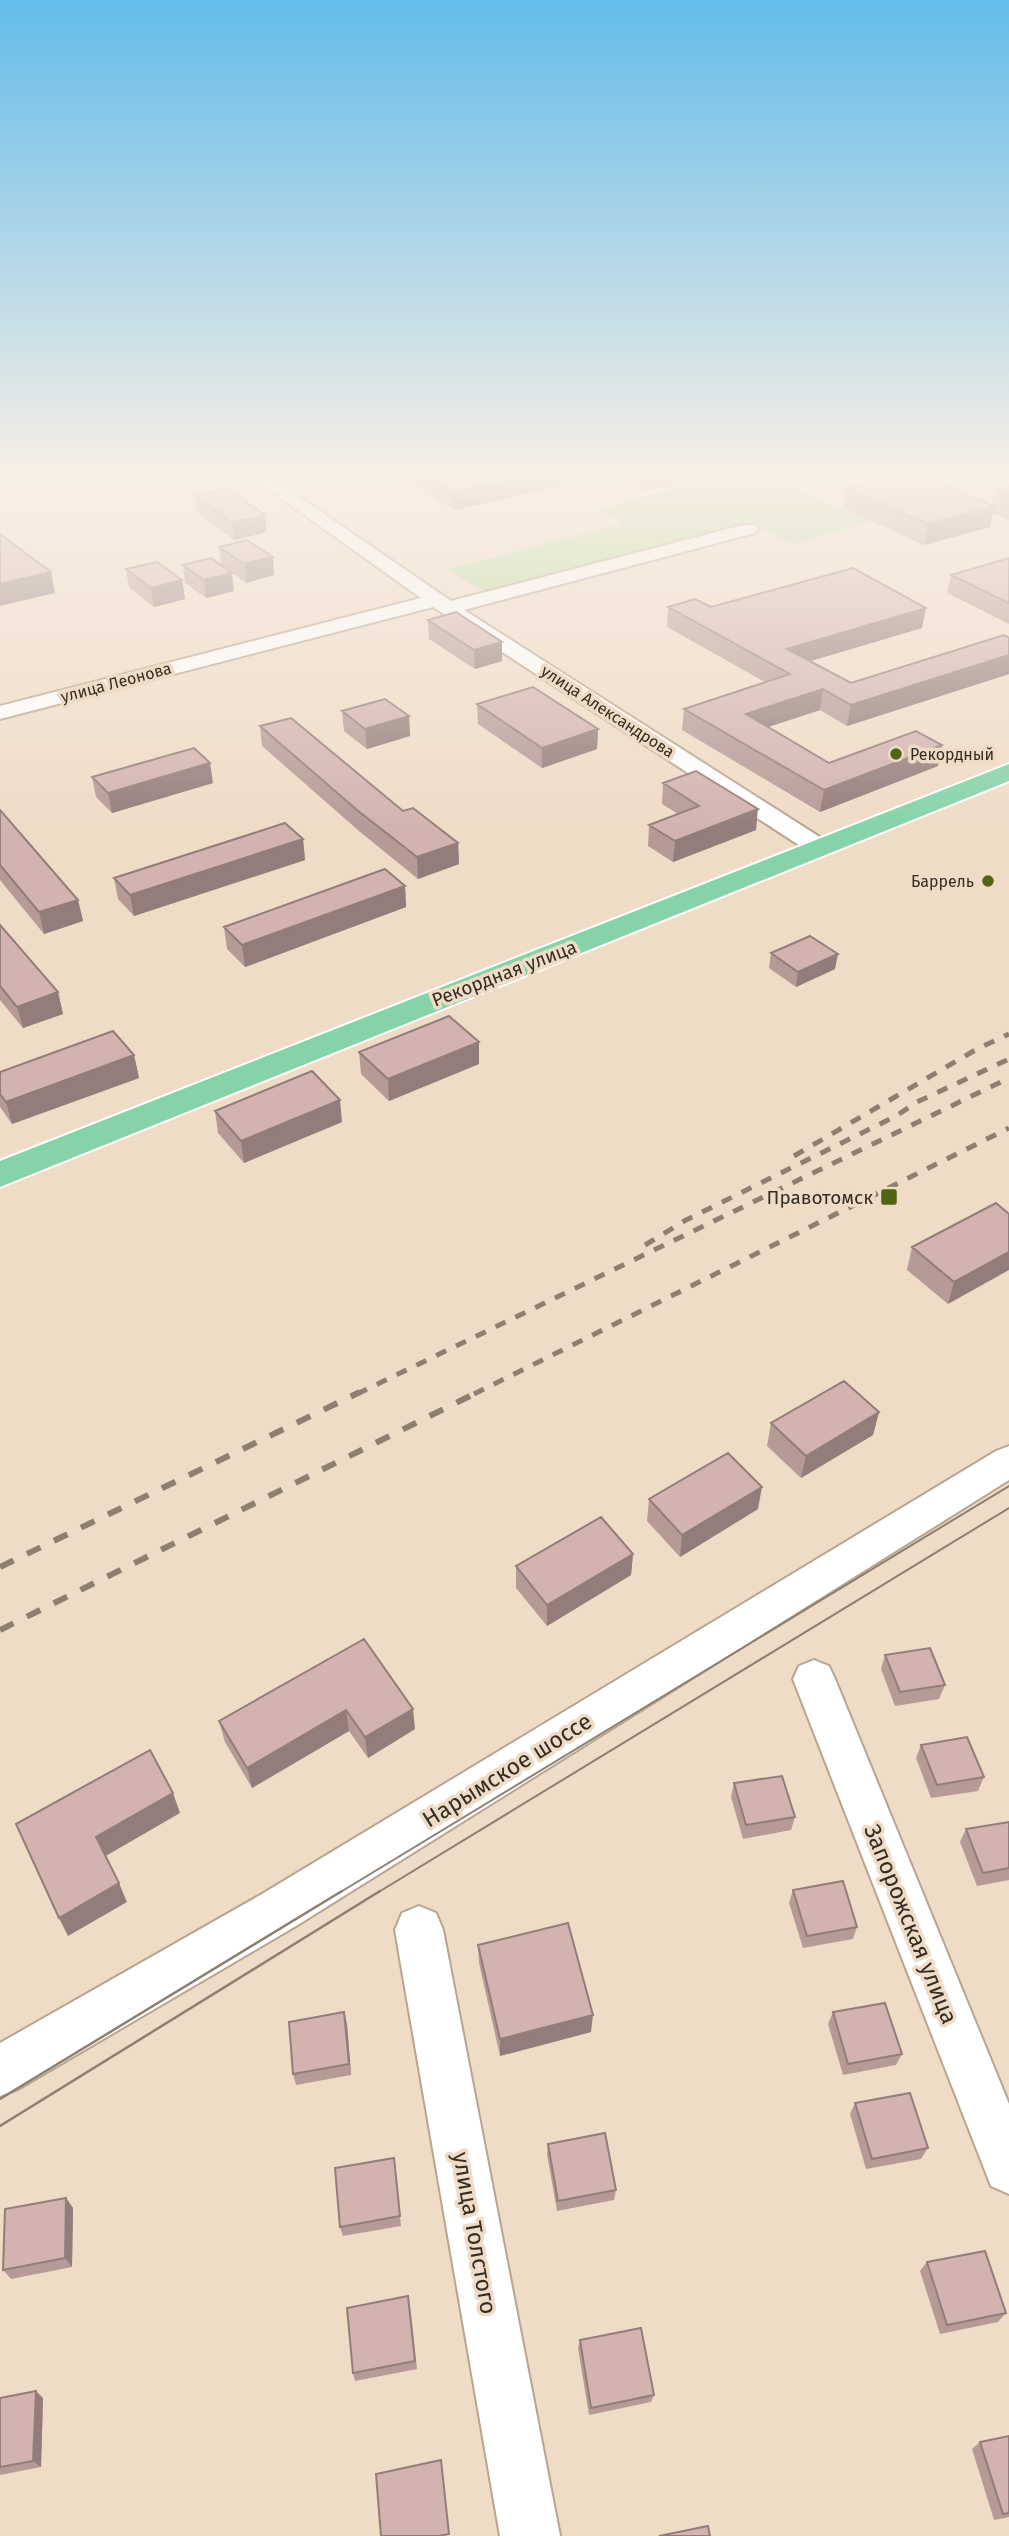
<svg xmlns="http://www.w3.org/2000/svg" width="1009" height="2536" viewBox="0 0 1009 2536" font-family="'Fira Sans',sans-serif">
<style>
.green{fill:#b1dc9a}
.lines{fill:none;stroke-linecap:round;stroke-linejoin:round}
.minor-casing{stroke:#b7a591;stroke-width:4}
.major-casing{stroke:#fff;stroke-width:4}
.minor{fill:#fff;fill-rule:evenodd}
.major{fill:#86d3a8;fill-rule:evenodd}
.tram-far1{stroke:#8d8071;stroke-width:2}
.tram{stroke:#8d8071;stroke-width:2.5}
.rail-far1{stroke:#8d8071;stroke-width:5;stroke-dasharray:11 11;stroke-linecap:butt}
.rail{stroke:#8d8071;stroke-width:6;stroke-dasharray:15 15;stroke-linecap:butt}
.wall{fill:#b59a96}
.shaded-wall{fill:#937d7a}
.building{fill:#d2b3af;stroke:#937d7a;stroke-width:2}
.poi-dot{fill:#4f6512;stroke:#efdcc7;stroke-width:2.5}
.labels{text-anchor:middle;stroke-width:7;stroke-linejoin:round;paint-order:stroke}
.far-street-label{font-size:16px;fill:#342d24;stroke:#efdcc7}
.far-poi-label{font-size:16px;fill:#342d24;stroke:#efdcc7;text-anchor:start}
.street-label{font-size:19px;fill:#342d24;stroke:#efdcc7}
.poi-label{font-size:19px;fill:#342d24;stroke:#efdcc7;text-anchor:end}
.near-street-label{font-size:23px;fill:#342d24;stroke:#efdcc7}
</style>
<rect width="100%" height="100%" fill="#efdcc7"/>
<path class="green" d="M722,477H766L871,521L794,544L750,523L488,594L448,569L623,524L598,509Z"/>
<g class="lines">
<defs>
<path id="minor" d="M251,477H270L451,601L743,525H755L758,529L755,533L464,610L829,843L832,848L829,853L820,855L811,853L433,607L0,719V706L421,598Z
M1009,1446V1480L296,1926L18,2089L0,2096V2043L262,1894L996,1451Z
M814,1660L829,1666L835,1679L1009,2104V2194L991,2186L793,1679L799,1666Z
M419,1906L436,1913L443,1930L560,2536H500L395,1930L402,1913Z"/>
<path id="major" d="M1009,764V781L0,1187V1161Z"/>
</defs>
<use href="#minor" class="minor-casing"/>
<use href="#major" class="major-casing"/>
<use href="#minor" class="minor"/>
<use href="#major" class="major"/>
<path class="tram-far1" d="M339,1893L1009,1486
M377,1893L1009,1508"/>
<path class="tram" d="M0,2099L342,1891
M0,2126L380,1891"/>
<path class="rail-far1" d="M794,1156L977,1049L1009,1034
M645,1245L686,1220L896,1116L917,1102L1009,1059
M357,1394L1009,1078
M474,1394L1009,1128"/>
<path class="rail" d="M0,1567L360,1392
M0,1630L478,1392"/>
</g>
<path class="wall" d="M398,477H599L454,510Z
M616,477H704L646,491Z
M1009,487V520L993,513L990,527L924,545L843,508L846,488L992,505L994,491Z
M195,495L267,532L234,540L197,512Z
M219,547L274,575L246,583L221,565Z
M1009,558V624L947,593L951,575Z
M183,565L234,591L206,598L185,583Z
M126,569L182,580L185,599L154,607L129,587Z
M668,607H711L922,628L810,661L851,683L1009,638V674L847,726L820,710L768,727L829,763L938,766L820,812L682,730L684,709L765,682L667,627Z
M428,620L502,661L475,669L429,639Z
M477,704L598,729L597,749L542,768L478,724Z
M342,711L409,716L410,736L367,749L344,731Z
M260,726L403,811L458,843L459,864L418,879L359,831L262,746Z
M92,777L213,783L112,813L96,797Z
M663,783L756,830L673,862L648,846L649,825L678,814L662,804Z
M0,810L78,900L83,921L44,934L0,880Z
M303,839L305,860L134,916L118,899L114,878Z
M405,886L406,907L245,967L227,949L224,927Z
M0,925L58,992L63,1014L23,1028L0,1000Z
M771,953L835,969L796,987L769,968Z
M479,1042V1064L389,1101L361,1074L359,1052Z
M134,1055L139,1078L12,1124L0,1107V1094Z
M215,1111L342,1122L244,1163L218,1133Z
M1009,1214L948,1304L907,1270L912,1247Z
M879,1412L873,1435L801,1478L767,1446L771,1423Z
M649,1499L758,1509L680,1557L647,1521Z
M633,1554L631,1575L547,1626L516,1588V1566Z
M364,1639L415,1729L368,1758L349,1731L252,1788L225,1742L219,1721Z
M885,1655L945,1685L939,1699L895,1706L881,1669Z
M921,1745L984,1777L978,1791L931,1798L916,1758Z
M734,1783L795,1817L791,1830L743,1839L731,1797Z
M1009,1822V1880L977,1886L960,1842L966,1829Z
M793,1890L857,1927L853,1939L803,1948L789,1903Z
M478,1945L591,2032L500,2056L479,1963Z
M833,2012L902,2054L896,2065L843,2075L828,2024Z
M347,2024L351,2075L296,2085L293,2074Z
M855,2103L928,2148L921,2159L866,2169L850,2114Z
M548,2144L616,2190L614,2200L557,2211L547,2154Z
M395,2168L401,2226L343,2236L340,2227Z
M66,2198L73,2208L72,2267L11,2279L3,2270Z
M927,2262L1006,2313L998,2322L940,2334L920,2271Z
M410,2305L417,2369L355,2381L353,2373Z
M580,2340L654,2395L651,2402L589,2415L578,2348Z
M0,2398H43L41,2467L0,2475Z
M1009,2436V2517L994,2520L972,2449L980,2442Z"/>
<path class="shaded-wall" d="M523,477H599L454,510L453,492Z
M647,477H704L646,491Z
M994,506L990,527L924,545L928,524Z
M265,515L267,532L234,540L232,522Z
M273,557L274,575L246,583L244,564Z
M51,572L55,593L0,606V584Z
M232,573L234,591L206,598L204,580Z
M182,580L185,599L154,607L151,588Z
M926,608L922,628L784,669L787,649Z
M502,642V661L475,669L474,650Z
M1009,655V674L847,726L851,705Z
M823,689L820,710L744,735L746,714Z
M409,716L410,736L367,749L365,729Z
M598,729L597,749L542,768V748Z
M942,745L938,766L820,812L824,790Z
M210,763L213,783L112,813L108,793Z
M758,809L756,830L673,862L675,841Z
M303,839L305,860L134,916L130,895Z
M458,843L459,864L418,879L417,857Z
M405,886L406,907L245,967L242,945Z
M78,900L83,921L44,934L39,912Z
M838,954L835,969L796,987L798,972Z
M58,992L63,1014L23,1028L17,1007Z
M479,1042V1064L389,1101L388,1079Z
M134,1055L139,1078L12,1124L6,1102Z
M340,1100L342,1122L244,1163L241,1141Z
M1009,1252V1270L948,1304L954,1282Z
M879,1412L873,1435L801,1478L806,1456Z
M762,1487L758,1509L680,1557L682,1535Z
M633,1554L631,1575L547,1626V1605Z
M413,1709L415,1729L368,1758L365,1737Z
M346,1710L349,1731L252,1788L247,1768Z
M173,1793L180,1813L104,1857L96,1837Z
M119,1883L127,1902L68,1936L59,1918Z
M344,2012L347,2024L351,2075L349,2064Z
M593,2015L591,2032L500,2056V2039Z
M66,2198L73,2208L72,2267L65,2258Z
M36,2391L43,2398L41,2467L33,2461Z"/>
<path class="building" d="M427,477H523L453,492Z
M888,477H922L994,506L928,524L846,488Z
M1009,487V497L994,491Z
M227,488L265,515L232,522L195,495Z
M0,534L51,572L0,584Z
M247,540L273,557L244,564L219,547Z
M211,558L232,573L204,580L183,565Z
M1009,558V603L951,575Z
M157,562L182,580L151,588L126,569Z
M853,568L926,608L787,649L851,683L1004,635L1009,638V655L851,705L823,689L746,714L829,763L916,731L942,745L824,790L684,709L790,674L668,607L695,599L711,607Z
M456,612L502,642L474,650L428,620Z
M533,687L598,729L542,748L477,704Z
M385,699L409,716L365,729L342,711Z
M291,718L403,811L413,808L458,843L417,857L357,810L260,726Z
M194,748L210,763L108,793L92,777Z
M696,771L758,809L675,841L649,825L699,806L663,783Z
M0,810L78,900L39,912L0,865Z
M285,823L303,839L130,895L114,878Z
M385,869L405,886L242,945L224,927Z
M0,925L58,992L17,1007L0,986Z
M810,936L838,954L798,972L771,953Z
M449,1016L479,1042L388,1079L359,1052Z
M113,1031L134,1055L6,1102L0,1094V1072Z
M312,1071L340,1100L241,1141L215,1111Z
M996,1203L1009,1214V1252L954,1282L912,1247Z
M844,1381L879,1412L806,1456L771,1423Z
M728,1453L762,1487L682,1535L649,1499Z
M601,1517L633,1554L547,1605L516,1566Z
M364,1639L413,1709L365,1737L346,1710L247,1768L219,1721Z
M930,1648L945,1685L900,1692L885,1655Z
M967,1737L984,1777L937,1785L921,1745Z
M150,1750L173,1793L96,1837L119,1883L59,1918L16,1824Z
M782,1776L795,1817L746,1825L734,1783Z
M1009,1822V1868L983,1873L966,1829Z
M843,1881L857,1927L807,1936L793,1890Z
M568,1923L593,2015L500,2039L478,1945Z
M885,2003L902,2054L848,2064L833,2012Z
M344,2012L349,2064L293,2074L289,2022Z
M910,2093L928,2148L872,2159L855,2103Z
M605,2133L616,2190L558,2201L548,2144Z
M394,2158L400,2216L340,2227L335,2168Z
M66,2198L65,2258L3,2270L5,2209Z
M985,2251L1006,2313L947,2325L927,2262Z
M408,2296L415,2361L353,2373L347,2308Z
M641,2328L654,2395L591,2408L580,2340Z
M36,2391L33,2461L0,2467V2398Z
M1009,2436V2513L1003,2514L980,2442Z
M441,2460L449,2534L438,2536H381L376,2474Z
M708,2526L710,2536H659Z"/>
<linearGradient id="sky" x2="0" y2="1"><stop stop-color="#63bce9"/><stop offset="0.57" stop-color="#f8efe6"/><stop offset="1" stop-color="#f8efe6" stop-opacity="0"/></linearGradient>
<rect width="1009" height="832" fill="url(#sky)"/>
<g class="poi-dot">
<circle cx="896" cy="754" r="7"/>
<circle cx="988" cy="881" r="7"/>
<rect x="880" y="1188" width="18" height="18" rx="3.5"/>
</g>
<g class="labels">
<g class="far-street-label">
<text transform="translate(116 682) rotate(-15)" y="6">улица Леонова</text>
<text transform="translate(608 711) rotate(33)" y="6">улица Александрова</text>
</g>
<g class="far-poi-label">
<text x="910" y="760">Рекордный</text>
<text x="974" y="887" text-anchor="end">Баррель</text>
</g>
<g class="street-label">
<text transform="translate(504 973) rotate(-21)" y="7">Рекордная улица</text>
</g>
<g class="poi-label">
<text x="873" y="1204">Правотомск</text>
</g>
<g class="near-street-label">
<text transform="translate(507 1770) rotate(-32)" y="8">Нарымское шоссе</text>
<text transform="translate(911 1924) rotate(68)" y="8">Запорожская улица</text>
<text transform="translate(475 2233) rotate(80)" y="8">улица Толстого</text>
</g>
</g>
</svg>
